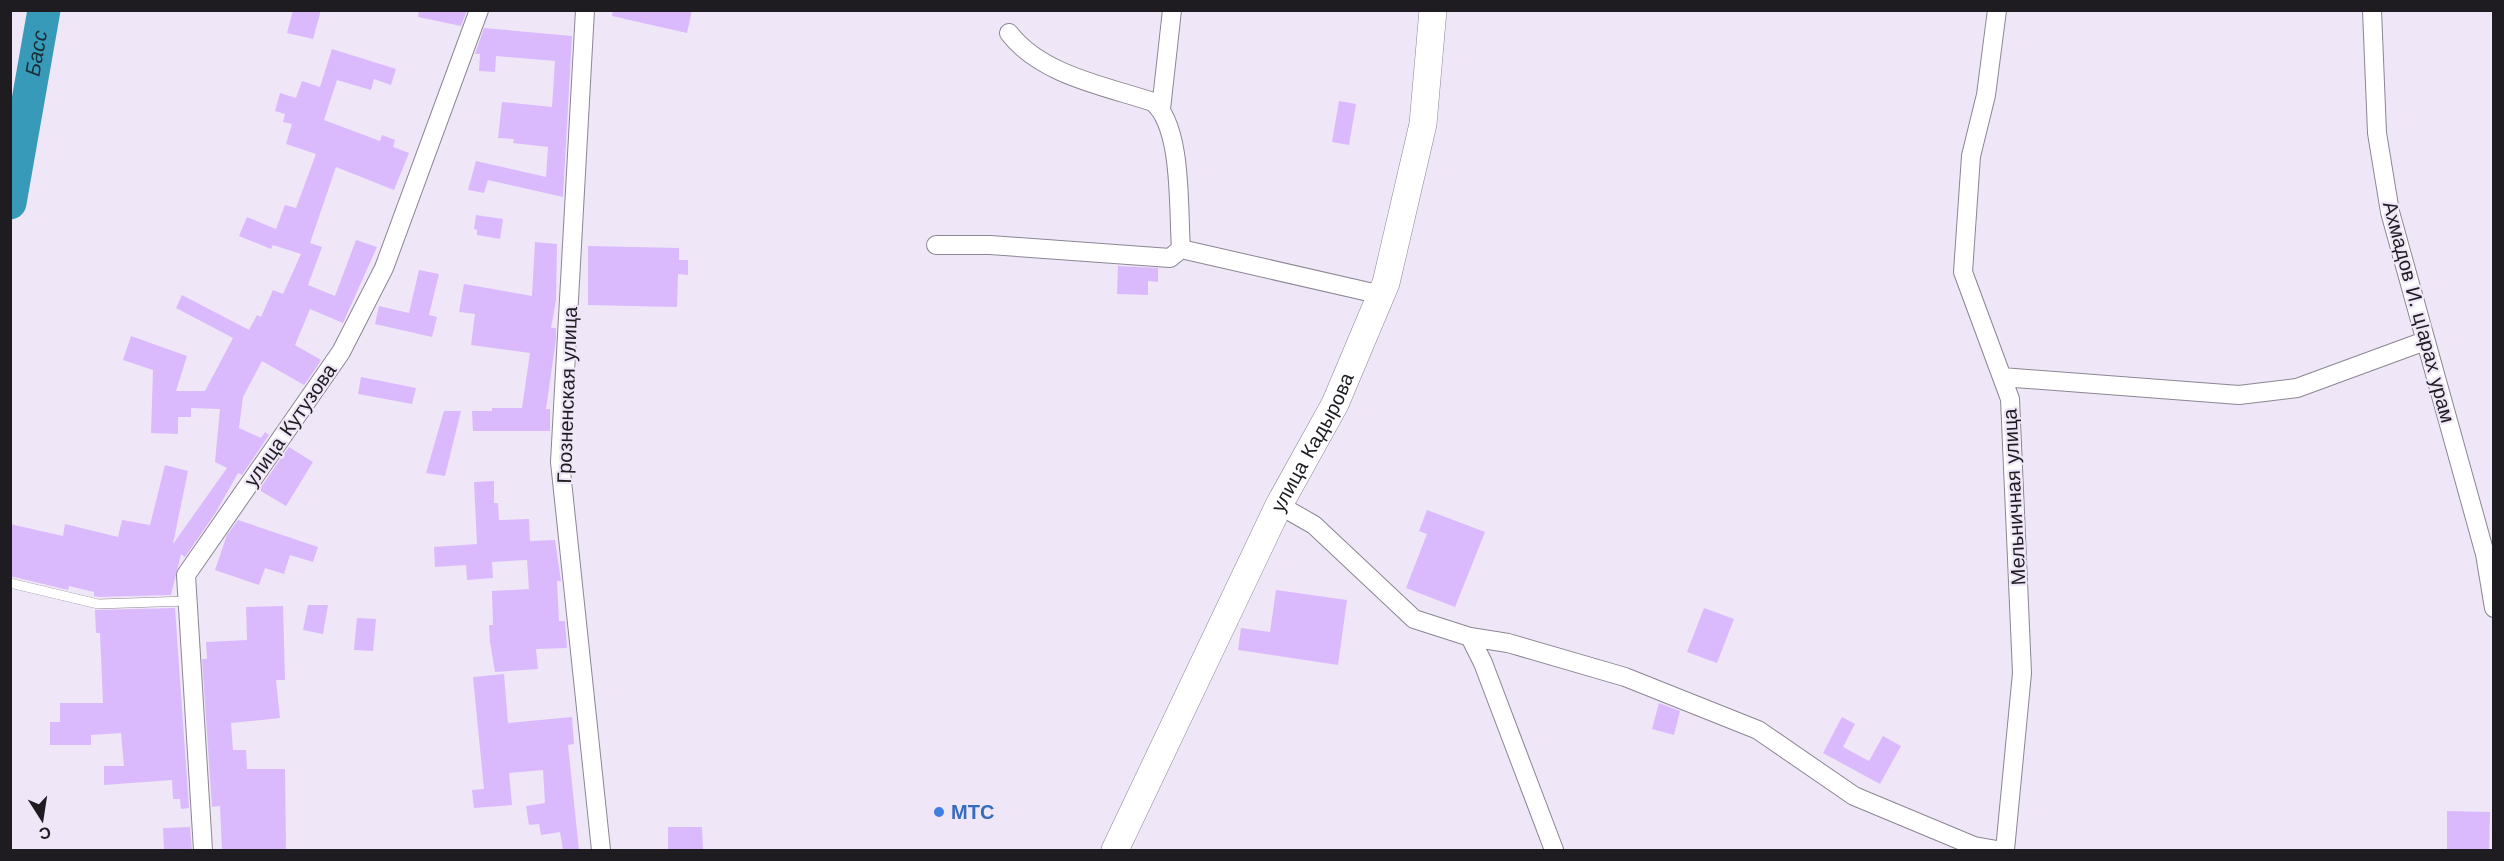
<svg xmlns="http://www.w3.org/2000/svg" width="2504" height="861" viewBox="0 0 2504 861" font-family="'Work Sans',sans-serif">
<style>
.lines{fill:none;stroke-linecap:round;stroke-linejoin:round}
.river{stroke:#389ab9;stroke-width:33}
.building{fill:#dbb9fd}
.lane-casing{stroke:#8c8593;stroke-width:10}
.street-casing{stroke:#8c8593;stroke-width:20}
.secondary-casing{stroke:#8c8593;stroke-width:28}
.lane{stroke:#fff;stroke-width:9}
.street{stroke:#fff;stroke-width:18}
.secondary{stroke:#fff;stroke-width:27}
.shop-dot{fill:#3f7fe0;stroke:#efe7f7;stroke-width:2}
.labels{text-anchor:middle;stroke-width:4.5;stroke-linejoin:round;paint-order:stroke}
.street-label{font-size:20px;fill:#1e1b21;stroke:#efe7f7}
.shop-label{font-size:20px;font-weight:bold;fill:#366cbe;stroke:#efe7f7;text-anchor:start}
.water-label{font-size:21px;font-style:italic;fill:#182d35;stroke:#efe7f7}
</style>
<rect width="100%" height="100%" fill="#efe7f7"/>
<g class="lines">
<path class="river" id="s1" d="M10,203L44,10"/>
</g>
<path class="building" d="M293,10H321L313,39L287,33Z
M419,10H467L461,26L418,17Z
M613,10H692L687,33L612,16Z
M484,28L572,36L563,197L488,180L484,193L468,190L476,161L546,177L548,147L513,143L514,139L498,138L502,102L552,107L555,61L496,56L495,72L479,71L480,54H475Z
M332,49L396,69L391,85L374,79L371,90L337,80L324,120L380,141L382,135L395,140L393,147L409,153L394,190L336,167L310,243L322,247L308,285L335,296L356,240L377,247L343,323L310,309L295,345L321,360L314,371L304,385L262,361L243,397L239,428L261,438L265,432L269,435L242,475L238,473L216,512L185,557L181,554L171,595L99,597L94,596V592L69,586L68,590L10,576V524L63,536L65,524L118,537L122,520L150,525L165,465L188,471L173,544L227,468L215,462L220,409L191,408V417H178V434L151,433L153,370L123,360L131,336L187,356L176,391H205L233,338L176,308L182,295L249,330L257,315L261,317L273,290L283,294L301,254L273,245L271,249L239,236L247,217L276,229L285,205L296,208L316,154L286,144L292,124L283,122L285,114L275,111L280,93L296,98L302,81L320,87Z
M1339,101L1356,104L1349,145L1332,142Z
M476,215L503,219L500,239L477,235V230L474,229Z
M535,242L557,244L556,300L551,328H556V339L546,409H550V431H473L472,411H492V408H522L530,353L471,345L475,314L459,312L464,284L532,296Z
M588,246L679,248V260H688V275L678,274L677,307L588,305Z
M1118,266L1158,268V282L1148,281V295L1117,294Z
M419,270L439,274L429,315L437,317L432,337L375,324L379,306L409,313Z
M361,377L416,388L412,404L358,394Z
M444,411H461L445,476L426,473Z
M289,447L313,462L286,506L259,490Z
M494,481V503H498L499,520L529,519L530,541L555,540L561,581H557L559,621H565L567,648L536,649L538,669L495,672L490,642L489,625H493L492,591L529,589L527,560L492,562L493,578L467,580L466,565L435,567L434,547L477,544L474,482Z
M1427,510L1485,532L1455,607L1406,588L1427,534L1419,531Z
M238,520L318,547L313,562L290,555L284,574L265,568L259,585L215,570L227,535Z
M1276,590L1347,600L1338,665L1238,650L1241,628L1270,632Z
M308,605H328L323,634L303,630Z
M283,606L285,680H276L280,718L231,723L233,750H246L247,769H285L286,850H222L220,806L212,807L202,659H207L206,642L247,640L246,607Z
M175,608L189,808L181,809L180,799H173L172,780L104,785V766H124L121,733L91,735V745H50V722H60V703H103L100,633H96L95,610Z
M1704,608L1734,619L1717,663L1687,652Z
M357,618L376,619L373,651L354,650Z
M504,674L508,723L572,717L574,744L568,745L579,850H563L560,832L541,835L539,824L529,825L526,806L545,803L543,770L509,773L512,805L474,808L472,790L484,789L473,677Z
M1659,703L1680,711L1674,735L1652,729Z
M1842,717L1855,724L1843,747L1869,761L1883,736L1901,746L1880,784L1823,753Z
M2447,811L2490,812L2489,850H2447Z
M190,827L192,850H164L163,828Z
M668,827H702L703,850H668Z"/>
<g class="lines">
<defs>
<path id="lane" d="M10,583L98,604L187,601"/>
<path id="street" d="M585,10L560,462L601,850
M1997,10L1986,95L1971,156L1963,272L2010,399L2022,673L2005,850
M2372,10L2377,133L2390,212L2485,554L2494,608
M1009,33C1041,75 1105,86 1153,102C1183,127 1178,210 1181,249
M1161,109L1172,10
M936,245H990L1170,258L1181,249
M1181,249L1382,295
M2002,377L2239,395L2297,388L2425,341
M1279,505L1314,525L1414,619L1470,637L1483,663L1554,850
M1470,637L1508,643L1625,677L1758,730L1854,796L1974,846L1997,850
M203,850L186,575L341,352L384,268L479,10"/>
<g id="secondary">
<path id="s2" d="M1115,850L1279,505L1335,404L1386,283L1423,124L1433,10"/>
</g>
</defs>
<use href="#lane" class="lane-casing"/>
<use href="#street" class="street-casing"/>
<use href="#secondary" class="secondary-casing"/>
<use href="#lane" class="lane"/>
<use href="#street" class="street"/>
<use href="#secondary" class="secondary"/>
</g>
<circle class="shop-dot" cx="939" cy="812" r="6"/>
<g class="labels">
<g class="street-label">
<text transform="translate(2419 312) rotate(75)" y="7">Ахмадов И. цIарах урам</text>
<text transform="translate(567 395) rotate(-88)" y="7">Грозненская улица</text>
<text transform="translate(290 425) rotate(-55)" y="7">улица Кутузова</text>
<text dy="7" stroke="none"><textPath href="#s2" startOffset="453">улица Кадырова</textPath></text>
<text transform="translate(2014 497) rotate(-93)" y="7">Мельничная улица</text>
</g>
<g class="shop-label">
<text x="951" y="819">МТС</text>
</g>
<g class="water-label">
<text dy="7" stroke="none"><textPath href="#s1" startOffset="152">Басс</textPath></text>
</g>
</g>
<rect width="2504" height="861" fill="none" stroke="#1e1b21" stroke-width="24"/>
<g transform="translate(42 819) rotate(168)" stroke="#efe7f7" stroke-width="4.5" paint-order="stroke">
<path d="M0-4.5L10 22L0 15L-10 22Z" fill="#1e1b21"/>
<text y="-9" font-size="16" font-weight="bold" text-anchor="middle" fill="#1e1b21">С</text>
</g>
</svg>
